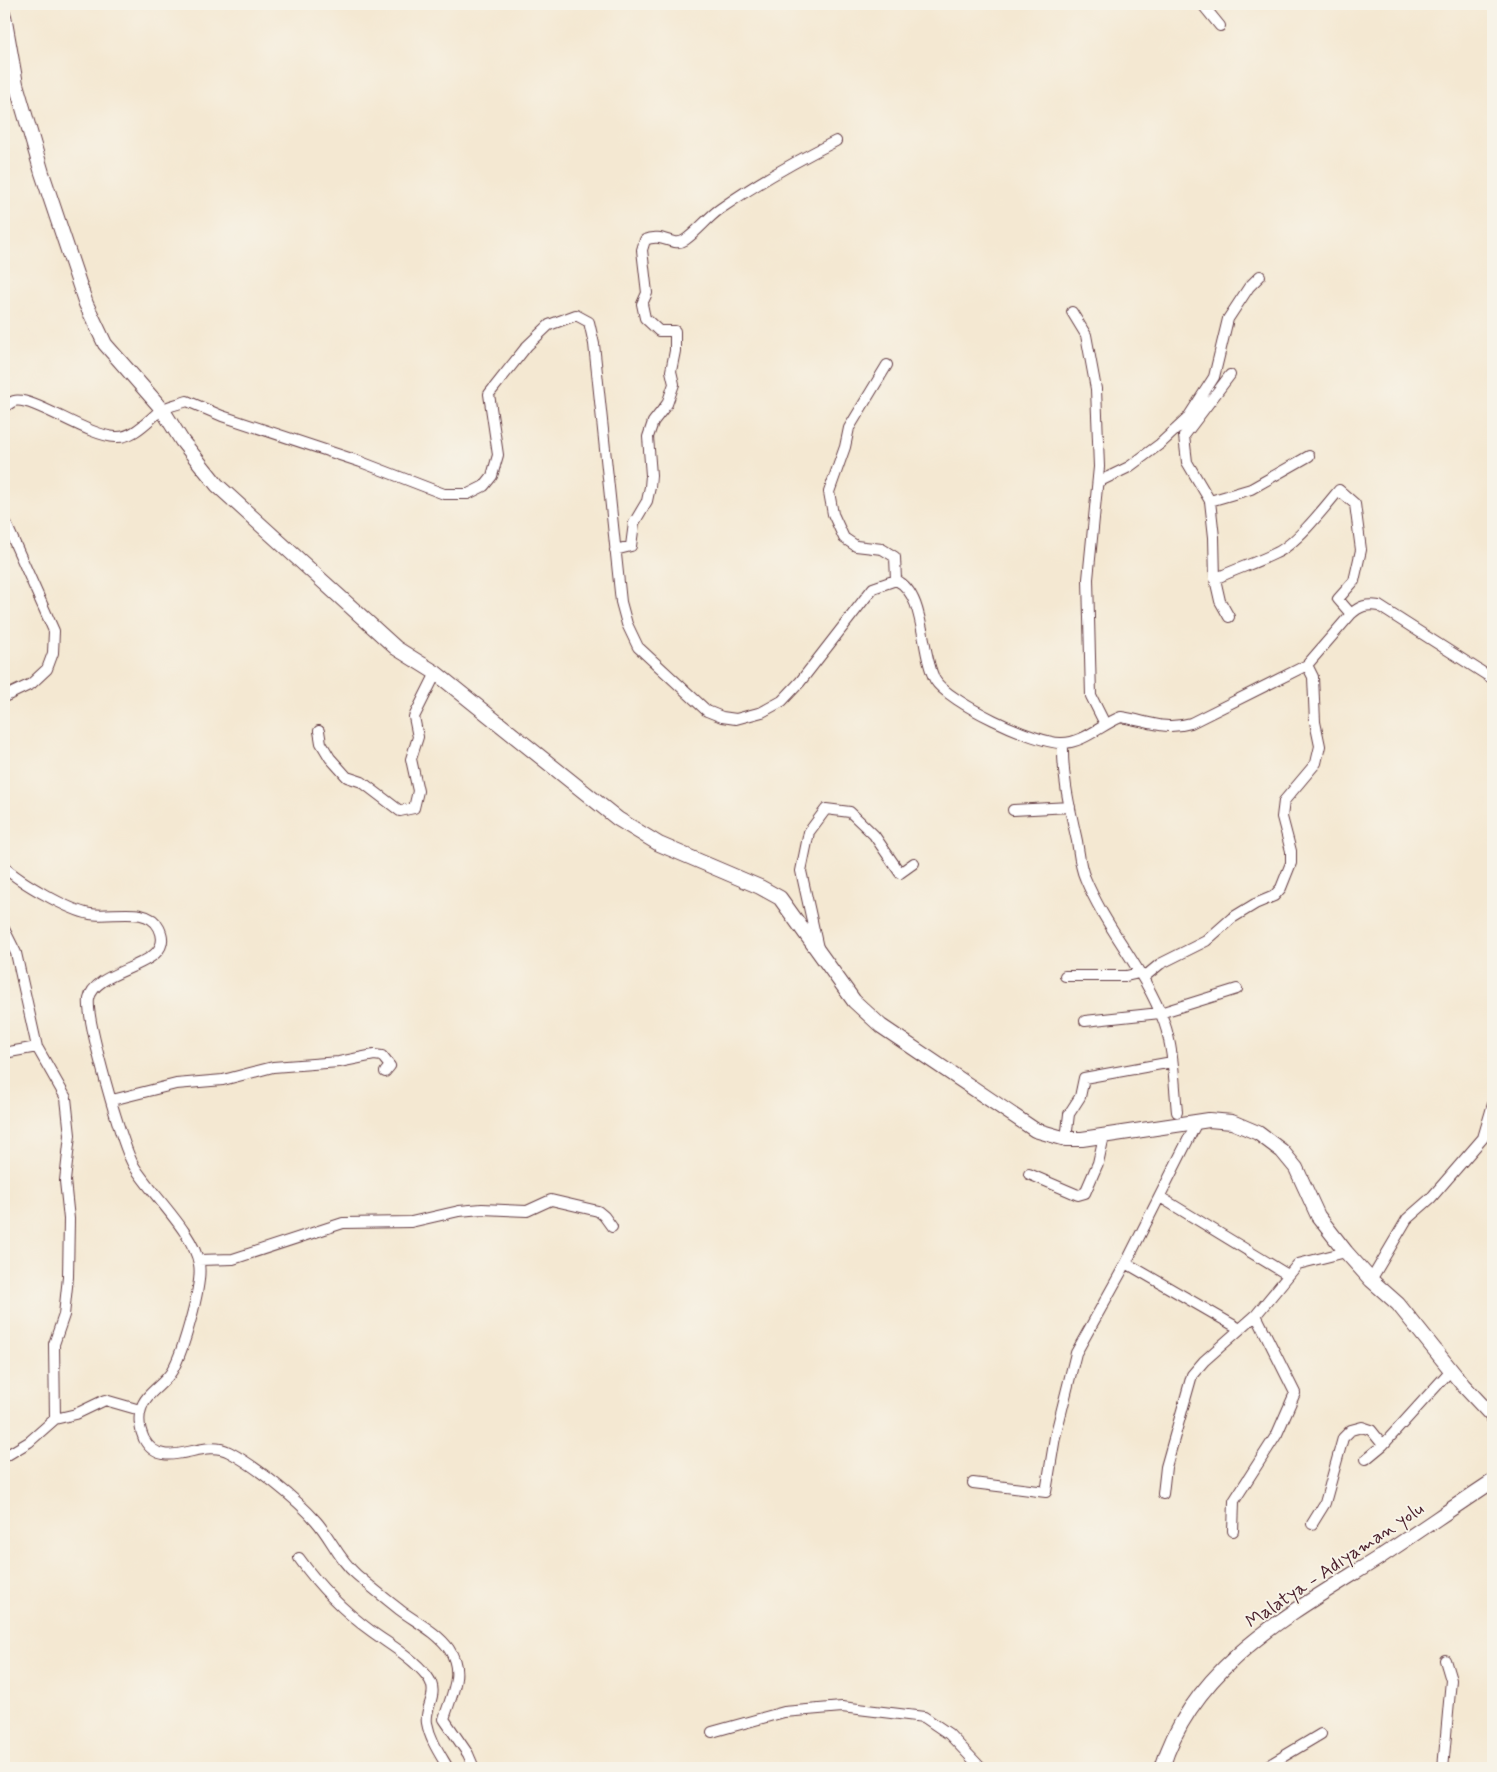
<svg xmlns="http://www.w3.org/2000/svg" width="1497" height="1772" viewBox="0 0 1497 1772" font-family="Mynerve,sans-serif">
<style>
.lines{fill:none;stroke-linecap:round;stroke-linejoin:round}
.street-casing{stroke:#643d44;stroke-width:12}
.secondary-casing{stroke:#643d44;stroke-width:16}
.street{stroke:#fff;stroke-width:10}
.secondary{stroke:#fff;stroke-width:14}
.labels{text-anchor:middle;stroke-width:4;stroke-linejoin:round;paint-order:stroke}
.street-label{font-size:19px;fill:#4a1f2b;stroke:#f7f3e8}
</style>
<rect width="100%" height="100%" fill="#f7f3e8"/>
<filter id="ink" filterUnits="userSpaceOnUse"><feTurbulence type="fractalNoise" baseFrequency=".02" numOctaves="2"/><feDisplacementMap in="SourceGraphic" scale="10" xChannelSelector="R" yChannelSelector="G"/><feConvolveMatrix kernelMatrix="1 2 1 2 8 2 1 2 1" color-interpolation-filters="sRGB"/></filter>
<filter id="wash" filterUnits="userSpaceOnUse"><feTurbulence type="fractalNoise" baseFrequency=".0096" numOctaves="4" result="noise"/><feDisplacementMap in="SourceGraphic" scale="20" xChannelSelector="R" yChannelSelector="G"/><feGaussianBlur stdDeviation="1.12" result="paint"/><feColorMatrix in="noise" values="0 0 0 0 0 0 0 0 0 0 0 0 0 0 0 0 0 1.4 0 .05"/><feComposite in="paint" operator="in"/></filter>
<g filter="url(#wash)">
<rect width="100%" height="100%" fill="#f4e8d2"/>
</g>
<g filter="url(#ink)">
<g class="lines">
<defs>
<path id="street" d="M1202,4L1220,26
M1072,312L1086,335L1096,389L1099,467L1088,579L1091,696L1105,724
M887,365L849,428L845,447L829,492L833,514L844,538L856,546L882,549L895,557L896,580
M4,407C7,406 11,402 14,401C33,396 87,436 116,437C134,438 148,420 161,410C168,406 179,404 187,401L222,416L361,462L444,494H468L484,486L492,476L498,455L489,394L527,346L549,325L576,315L589,322L594,344L621,602L627,624L638,647L707,711L722,717L736,719L762,712L782,701L800,682L873,588L896,580C926,594 920,652 935,680C948,702 1036,744 1062,743C1084,743 1102,724 1121,717C1148,721 1164,731 1191,723L1307,665L1351,614C1360,606 1366,604 1379,606L1493,679
M1309,456L1251,489L1210,501L1214,537L1215,579C1235,569 1256,563 1276,553C1296,544 1325,507 1339,490L1355,504L1361,550L1354,581L1338,599L1351,614
M1098,482L1129,467L1160,444L1187,419L1214,377L1228,319L1249,287L1260,276
M1210,501L1187,462L1184,436L1230,375
M4,519L54,631L53,653L47,669L31,684L4,697
M615,550L631,546L634,523L647,501L650,487L651,475L648,437L653,422L667,404L674,384L671,371L675,351V331H659L645,318L642,304L647,293L642,250L645,240C663,232 673,248 685,240C698,231 707,218 720,209C757,183 796,161 836,141
M1215,579L1220,601L1229,617
M319,731L321,743L330,758L347,777L362,782L400,811L414,808L418,791L411,759L418,737L414,717L436,673
M1063,743C1062,777 1070,809 1077,841C1079,853 1080,867 1085,878C1106,929 1145,970 1164,1022C1174,1050 1174,1083 1177,1112
M1013,810L1070,807
M4,867C20,882 68,910 90,914C111,918 148,905 159,928C179,968 95,966 89,999C86,1020 122,1146 134,1166C151,1194 194,1233 199,1264C203,1284 183,1352 172,1371C164,1385 145,1393 141,1409C138,1418 140,1430 144,1439C163,1474 201,1437 229,1452C254,1465 297,1499 316,1521C331,1538 339,1560 357,1575C371,1587 386,1599 400,1610C416,1622 437,1632 449,1649C465,1673 451,1695 444,1719L468,1754L474,1768
M4,929L16,953L37,1047L66,1098L70,1135L65,1181L69,1219L68,1277L64,1315L54,1344L55,1419
M818,948L801,871L809,832L826,809L850,812L874,835L900,873L914,863
M1065,976H1126L1139,973
M1143,978L1160,964L1206,941L1232,918L1255,904L1274,896L1281,888L1291,863V851L1282,817L1284,801L1316,763L1320,746L1315,722L1313,677L1307,665
M1085,1021L1160,1013L1237,989
M4,1053L37,1047
M112,1100L176,1084L223,1080L273,1067L339,1062L374,1055L382,1056L390,1066L385,1072
M1066,1139L1069,1114L1080,1097L1084,1078L1172,1062
M1029,1174L1078,1195L1085,1193L1098,1163L1104,1136
M1160,1197L1288,1275
M199,1260L233,1259L343,1223L411,1222L459,1211L482,1209L527,1211L551,1200L598,1211L604,1216L612,1227
M1126,1263L1240,1329
M1371,1280L1407,1219L1431,1198L1483,1138L1493,1104
M4,1457L29,1442L55,1419L76,1414L105,1400L140,1410
M1366,1459L1383,1445
M973,1483L1046,1492L1055,1437L1076,1353L1126,1263L1197,1122
M1163,1494L1166,1467L1192,1375L1204,1361L1256,1315L1298,1264L1346,1252
M1312,1524L1325,1503L1343,1438L1351,1430L1362,1427L1371,1430L1383,1445L1451,1370
M1233,1531L1234,1501L1277,1434L1295,1393L1256,1315
M299,1558C319,1586 342,1610 371,1631C390,1645 412,1657 427,1676C441,1694 424,1706 427,1723C430,1740 440,1754 448,1768
M712,1732L784,1712L842,1707L924,1717L949,1734L981,1768
M1264,1768L1321,1734
M1443,1768L1451,1680L1445,1660"/>
<path id="secondary" d="M4,16L16,84L42,173L86,304L105,344L162,409L182,441L217,485L396,648L436,673L618,819L659,844L760,887L780,898L854,1001L881,1026L1035,1130L1066,1139H1082L1209,1120L1232,1122L1258,1133L1282,1151L1296,1168L1318,1216L1346,1252L1371,1280L1398,1304L1463,1385L1493,1417
M1162,1768C1193,1664 1295,1611 1380,1557C1418,1532 1455,1506 1493,1481"/>
</defs>
<use href="#street" class="street-casing"/>
<use href="#secondary" class="secondary-casing"/>
<use href="#street" class="street"/>
<use href="#secondary" class="secondary"/>
</g>
</g>
<g class="labels">
<g class="street-label">
<text transform="translate(1334 1564) rotate(-34)" y="7">Malatya - Adıyaman yolu</text>
</g>
</g>
<rect width="1497" height="1772" fill="none" stroke="#f7f3e8" stroke-width="20"/>
</svg>
